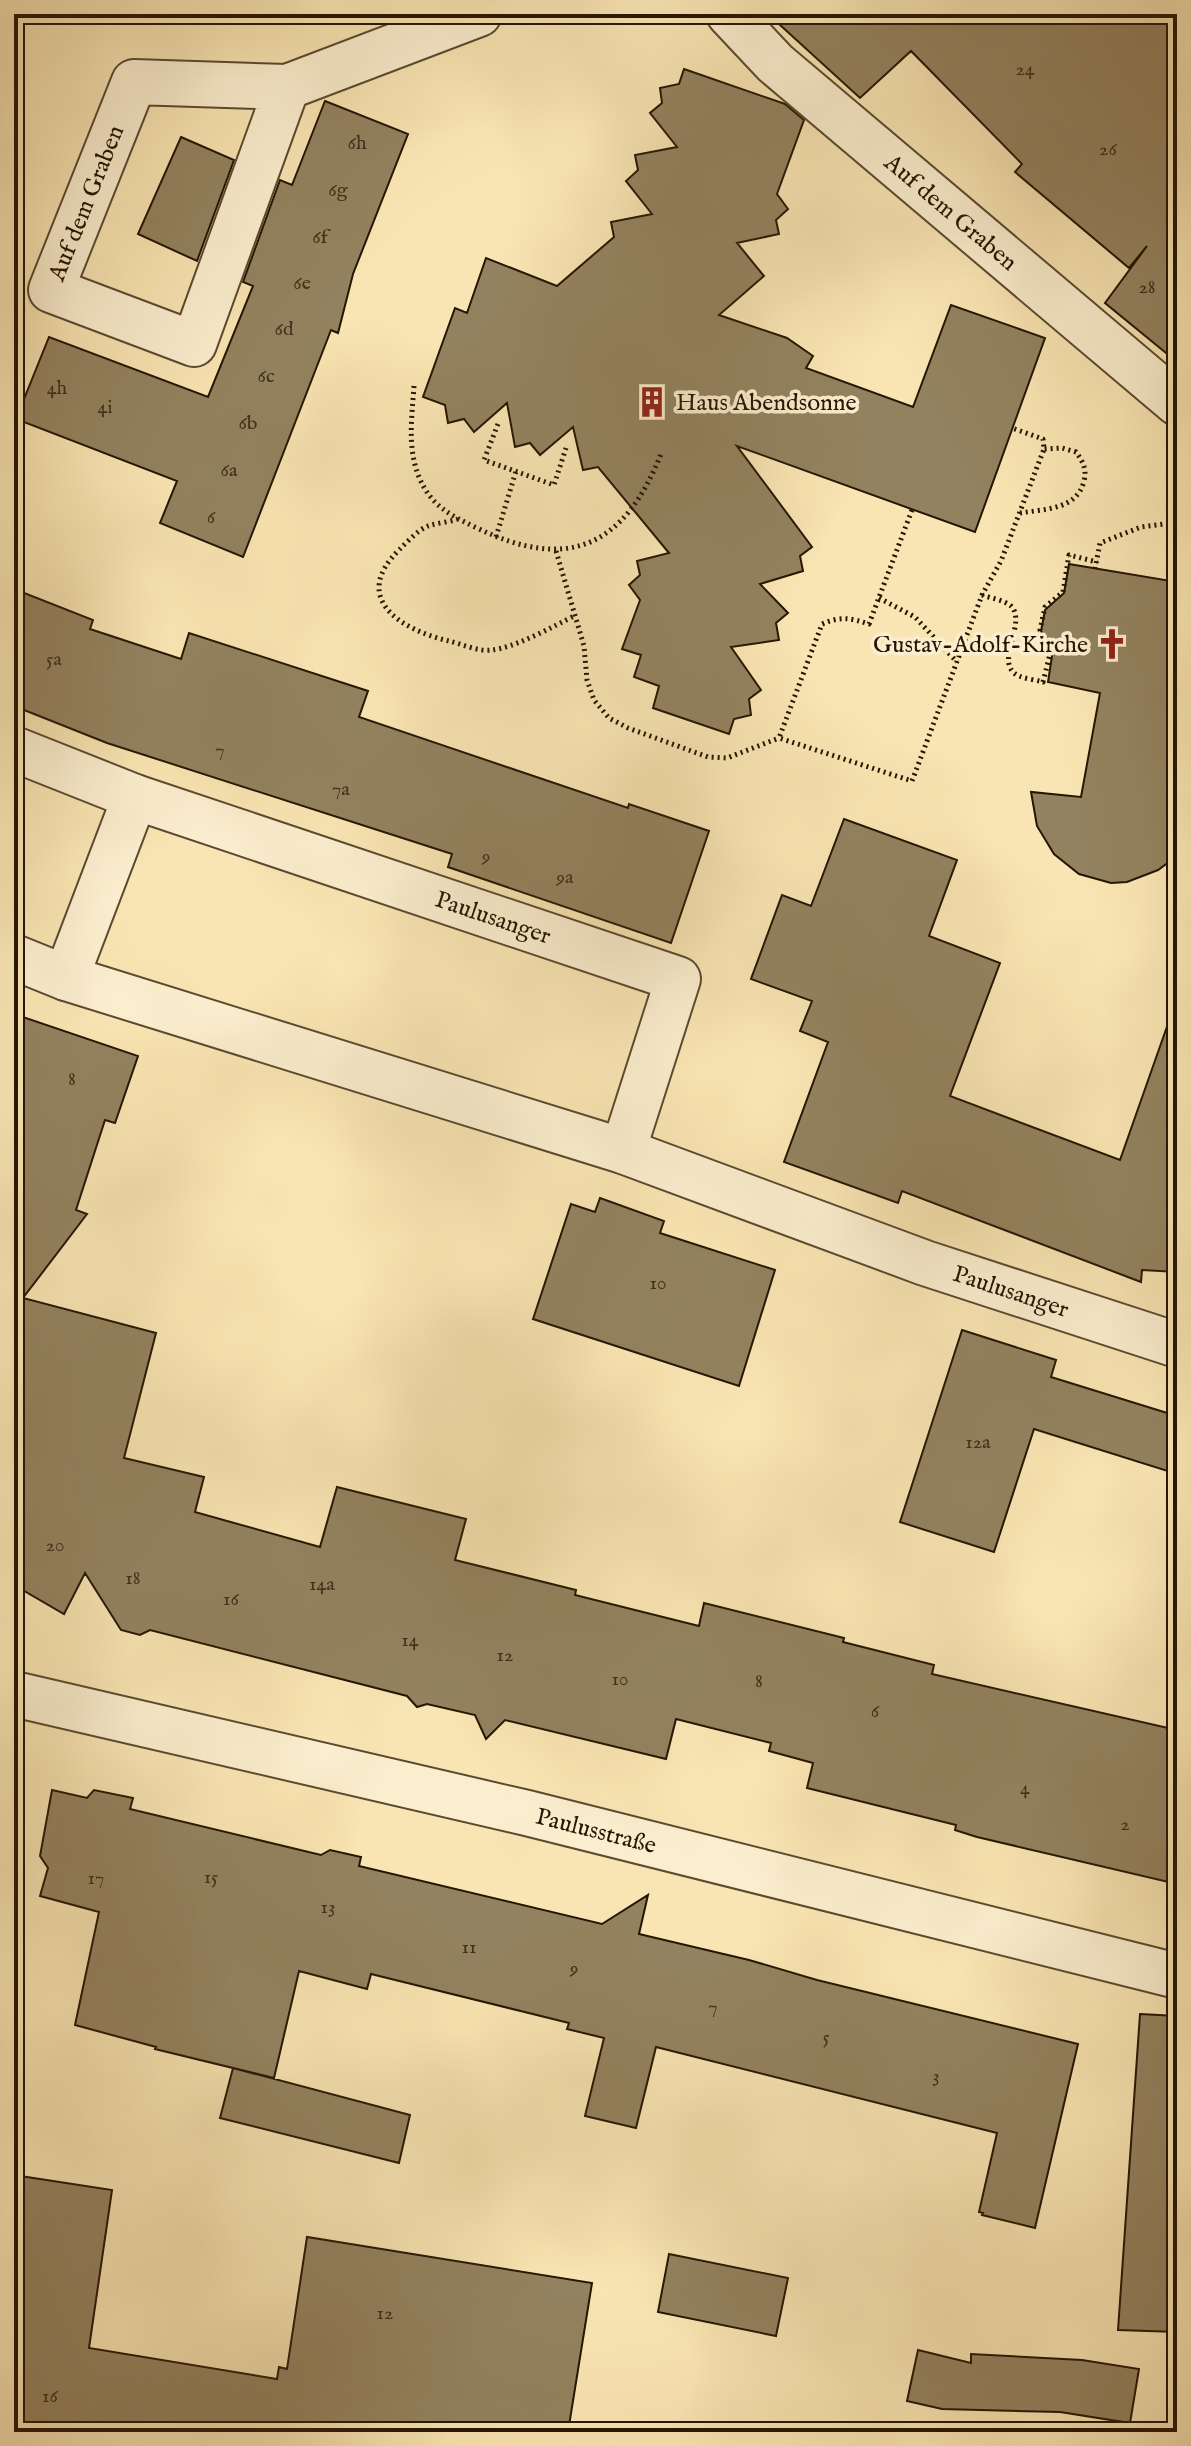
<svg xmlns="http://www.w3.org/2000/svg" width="1191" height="2446" viewBox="0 0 1191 2446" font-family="'IM FELL English',serif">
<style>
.building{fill:#93825f;stroke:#251604;stroke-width:2}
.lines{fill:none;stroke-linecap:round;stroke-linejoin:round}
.street-casing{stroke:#5a4a30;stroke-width:48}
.path{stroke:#251604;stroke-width:5;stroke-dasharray:2 4;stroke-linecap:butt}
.street{stroke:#fbeece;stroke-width:44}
.labels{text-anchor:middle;stroke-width:7;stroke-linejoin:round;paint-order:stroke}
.number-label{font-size:20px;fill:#40311b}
.street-label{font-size:24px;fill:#251604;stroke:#fbeece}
.poi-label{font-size:24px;fill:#251604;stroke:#fbeece;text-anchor:start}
</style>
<rect width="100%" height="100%" fill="#f9e5b3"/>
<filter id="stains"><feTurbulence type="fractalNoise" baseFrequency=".0025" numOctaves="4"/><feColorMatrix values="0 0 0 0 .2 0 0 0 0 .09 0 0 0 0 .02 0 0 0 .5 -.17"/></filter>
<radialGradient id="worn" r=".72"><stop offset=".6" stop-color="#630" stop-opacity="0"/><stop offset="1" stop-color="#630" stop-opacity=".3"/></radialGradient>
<path class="building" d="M768,14H1177V362L1105,303L1147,246L1129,268L1015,172L1022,164L911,51L860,98Z
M684,69L785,104L804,120L777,194L788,209L776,220L779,234L737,243L764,276L719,315L787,338L813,356L806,368L913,407L951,305L1045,338L975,532L737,446L812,547L800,556L803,571L760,584L788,613L776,623L779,640L731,647L761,690L749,699L751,715L734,719L729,734L653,708L659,686L634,677L641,655L622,649L640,600L629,585L640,575L637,561L669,553L598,467L583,470L573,427L540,455L530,443L515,447L507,403L474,432L464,419L448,423L445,405L423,397L455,308L467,313L486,258L557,286L614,237L611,222L652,214L626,181L638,170L635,155L677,147L650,113L662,103L660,88L679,84Z
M325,101L408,134L353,274L338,333L331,330L243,557L160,523L177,481L16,419L49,337L208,397L253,286L243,282L280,180L292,185Z
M181,137L234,160L197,261L138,234Z
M1069,564L1177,582V856L1158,870L1127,882L1111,883L1079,874L1054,854L1037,826L1031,792L1081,797L1100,693L1048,682L1052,656L1041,631L1045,610L1064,593Z
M14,589L93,620L90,629L181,659L189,633L368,691L359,717L628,808L629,804L709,831L671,943L448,867L452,854L107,743L14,706Z
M844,819L957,860L929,936L1000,963L950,1096L1120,1160L1170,1018L1177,1019V1272L1142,1270L1141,1282L902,1191L898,1203L784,1162L828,1042L800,1031L812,1001L751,979L782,895L811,906Z
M14,1014L138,1056L115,1123L105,1120L76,1210L87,1214L23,1298L156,1333L124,1458L204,1477L195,1512L320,1547L337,1487L466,1519L455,1560L576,1590L575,1595L699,1626L704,1603L844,1638L843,1642L934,1665L932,1674L1177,1730V1884L977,1837L955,1830L956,1825L807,1788L813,1763L769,1751L771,1743L676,1719L666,1759L505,1720L486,1739L475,1715L427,1704L417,1707L407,1696L150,1630L140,1635L121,1630L85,1573L64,1614L14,1585Z
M600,1198L664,1221L660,1233L775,1270L739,1386L533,1319L571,1204L595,1212Z
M962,1330L1056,1360L1051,1377L1177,1416V1474L1034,1429L994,1552L900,1522Z
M52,1790L87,1798L94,1790L133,1798L130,1809L321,1855L330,1850L361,1857L359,1866L602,1924L648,1895L639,1934L749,1960L817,1980L1078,2044L1035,2228L982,2215L983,2213L979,2212L997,2133L656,2047L636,2128L585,2116L604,2038L567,2029L569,2023L371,1974L367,1989L299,1971L274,2078L155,2049L156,2047L75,2025L99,1912L40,1896L48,1868L40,1856Z
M1140,2014L1177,2016V2332L1118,2330Z
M233,2068L410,2115L399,2163L220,2118Z
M14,2175L112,2190L89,2348L277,2379L279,2367L287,2369L307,2237L592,2283L568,2432H14Z
M669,2254L788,2278L776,2336L658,2312Z
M918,2350L971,2363V2354L1082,2360L1139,2369L1130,2423L1060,2412L942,2409L907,2401Z"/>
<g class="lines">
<defs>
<g id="street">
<path id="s1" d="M729,14L775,63L1177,403"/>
<path id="s2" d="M287,87L194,344L51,290L134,82L287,87L479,14"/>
<path id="s3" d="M14,749L135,797L678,979L623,1151"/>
<path id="s4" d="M14,957L66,978L623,1151L925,1263L1177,1345"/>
<path d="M66,978L135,797"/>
<path id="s5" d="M14,1694L527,1813L1177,1976"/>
</g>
</defs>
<use href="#street" class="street-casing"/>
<path class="path" d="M414,386C412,417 407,447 419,477C431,506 450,515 477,528C568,572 624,547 661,454
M498,424L484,460L554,485L566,448
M912,510L869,624C851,618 840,616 822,624L779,738L912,781L982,595L1001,561L1044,449L1043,439L1012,428
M1020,513C1044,509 1077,510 1084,481C1087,469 1083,462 1076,452L1062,448L1044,449
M458,519C449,522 437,523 428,526C418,530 408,541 400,549C349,598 401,630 449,641C462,644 479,652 491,650C515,648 554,626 576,615
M496,537L516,471
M556,551L584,646L587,680L594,700L609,718L628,728L708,757L727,758L779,738
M1095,569L1100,543L1141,527L1171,523L1177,527
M982,595C990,598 1004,600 1011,606C1028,623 992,664 1019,676C1026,679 1036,680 1043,682L1050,654L1040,630L1045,607L1063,592L1069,555L1097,562
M879,598L915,617L957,662"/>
<use href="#street" class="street"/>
</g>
<defs>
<symbol id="building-bare" viewBox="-9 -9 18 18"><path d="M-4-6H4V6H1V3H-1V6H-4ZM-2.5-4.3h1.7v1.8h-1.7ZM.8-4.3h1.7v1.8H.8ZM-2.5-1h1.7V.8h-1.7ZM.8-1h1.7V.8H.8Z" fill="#8f2418" stroke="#fbeece" stroke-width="2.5" paint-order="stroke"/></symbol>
<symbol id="church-bare" viewBox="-9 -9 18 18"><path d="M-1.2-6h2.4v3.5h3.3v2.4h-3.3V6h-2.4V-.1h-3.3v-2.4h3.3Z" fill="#8f2418" stroke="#fbeece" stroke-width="2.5" paint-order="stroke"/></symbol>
</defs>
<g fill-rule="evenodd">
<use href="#building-bare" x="630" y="380" width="44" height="44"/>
<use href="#church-bare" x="1090" y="622" width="44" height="44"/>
</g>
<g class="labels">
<g class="number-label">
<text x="1025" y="75">24</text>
<text x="357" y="149">6h</text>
<text x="1108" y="155">26</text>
<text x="338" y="196">6g</text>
<text x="320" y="243">6f</text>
<text x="302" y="289">6e</text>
<text x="1147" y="293">28</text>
<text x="284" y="335">6d</text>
<text x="266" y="382">6c</text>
<text x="57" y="394">4h</text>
<text x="105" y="413">4i</text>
<text x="248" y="429">6b</text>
<text x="229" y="476">6a</text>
<text x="211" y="523">6</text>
<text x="54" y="665">5a</text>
<text x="220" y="756">7</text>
<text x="341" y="795">7a</text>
<text x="486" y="862">9</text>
<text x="565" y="883">9a</text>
<text x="72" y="1085">8</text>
<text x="658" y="1289">10</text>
<text x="978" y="1448">12a</text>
<text x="55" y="1551">20</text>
<text x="133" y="1584">18</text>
<text x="322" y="1590">14a</text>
<text x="231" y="1605">16</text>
<text x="410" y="1646">14</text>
<text x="505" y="1661">12</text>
<text x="620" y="1685">10</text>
<text x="759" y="1687">8</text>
<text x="875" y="1717">6</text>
<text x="1025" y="1794">4</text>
<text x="1125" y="1830">2</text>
<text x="211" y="1883">15</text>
<text x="96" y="1884">17</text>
<text x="328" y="1913">13</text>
<text x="469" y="1953">11</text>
<text x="574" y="1974">9</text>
<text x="713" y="2013">7</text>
<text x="826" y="2043">5</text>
<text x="936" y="2082">3</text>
<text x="385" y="2319">12</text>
<text x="50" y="2402">16</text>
</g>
<g class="street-label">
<text dy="8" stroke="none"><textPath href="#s2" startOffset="520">Auf dem Graben</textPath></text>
<text dy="8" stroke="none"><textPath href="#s1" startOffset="298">Auf dem Graben</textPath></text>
<text dy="8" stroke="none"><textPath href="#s3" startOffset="508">Paulusanger</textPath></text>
<text dy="8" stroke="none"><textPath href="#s4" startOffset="1052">Paulusanger</textPath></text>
<text dy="8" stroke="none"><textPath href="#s5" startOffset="598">Paulusstraße</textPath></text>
</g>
<g class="poi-label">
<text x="676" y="410">Haus Abendsonne</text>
<text x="1088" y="652" text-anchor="end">Gustav-Adolf-Kirche</text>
</g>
</g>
<rect width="1191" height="2446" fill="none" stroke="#f9e5b3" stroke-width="48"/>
<rect x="16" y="16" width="1159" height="2414" fill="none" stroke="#251604" stroke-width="4"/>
<rect x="24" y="24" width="1143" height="2398" fill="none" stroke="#251604" stroke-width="2"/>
<rect width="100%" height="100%" filter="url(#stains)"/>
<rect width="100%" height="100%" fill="url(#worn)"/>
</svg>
